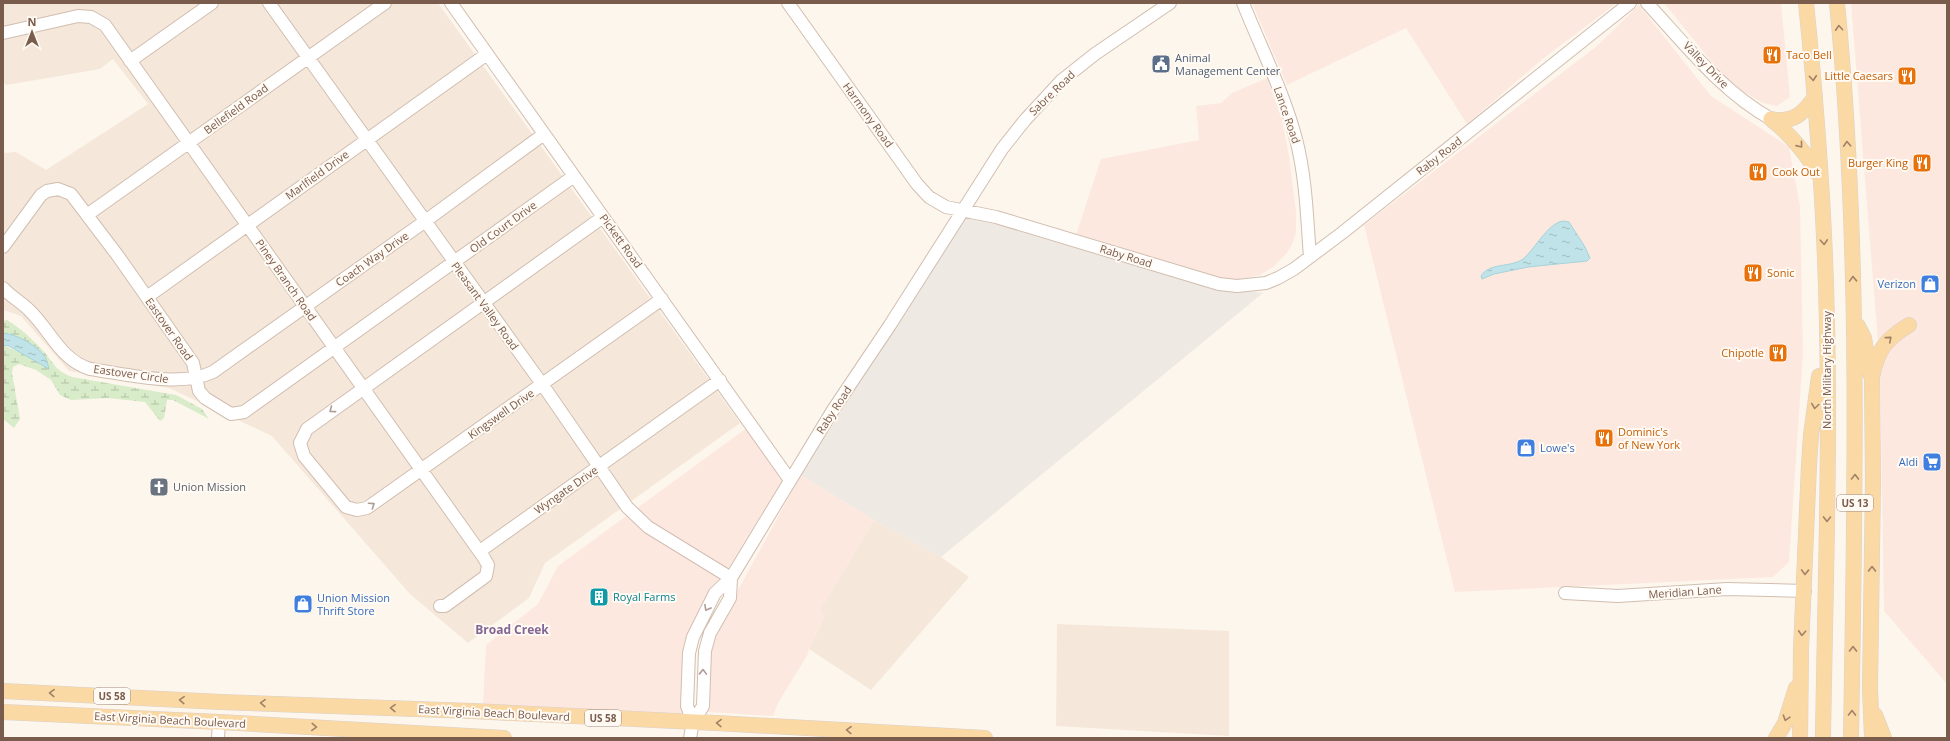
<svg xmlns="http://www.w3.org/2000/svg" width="1950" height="741" viewBox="0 0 1950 741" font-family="'Open Sans',sans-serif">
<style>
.residential{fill:#f5e8da}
.commercial{fill:#fde8e0}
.industrial{fill:#efe9e4}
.wetland{fill:url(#wetland-marsh)}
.water{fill:url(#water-ripples);stroke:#a5d3da}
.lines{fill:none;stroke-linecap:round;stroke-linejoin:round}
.minor-casing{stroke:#d1beb0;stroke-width:14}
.major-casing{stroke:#dad1cd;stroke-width:16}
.minor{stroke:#fff;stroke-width:12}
.major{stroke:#fbd9a5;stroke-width:15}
.oneway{stroke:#a18267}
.oneway2{stroke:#af9d94}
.labels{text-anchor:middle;stroke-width:4;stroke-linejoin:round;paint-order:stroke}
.shield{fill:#fffaf3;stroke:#a28b7f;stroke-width:1}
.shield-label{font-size:10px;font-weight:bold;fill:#7a5c4d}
.food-label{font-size:11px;fill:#c56008;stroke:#fffaf3;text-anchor:start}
.service-label{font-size:11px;fill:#4e5e75;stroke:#fffaf3;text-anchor:start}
.street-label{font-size:11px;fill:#7a5c4d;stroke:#fffaf3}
.shop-label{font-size:11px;fill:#366cbe;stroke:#fffaf3;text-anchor:end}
.worship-label{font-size:11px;fill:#5b616d;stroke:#fffaf3;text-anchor:start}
.culture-label{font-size:11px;fill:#0d838f;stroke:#fffaf3;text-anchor:start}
.neighbourhood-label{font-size:12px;font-weight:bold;fill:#846695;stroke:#fffaf3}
</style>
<defs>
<pattern id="wetland-marsh" width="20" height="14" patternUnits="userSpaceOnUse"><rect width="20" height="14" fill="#d8ecc9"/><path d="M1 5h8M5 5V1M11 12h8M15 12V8" fill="none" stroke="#b4c2a5"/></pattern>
<pattern id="water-ripples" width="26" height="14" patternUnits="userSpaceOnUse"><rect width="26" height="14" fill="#bfe3e8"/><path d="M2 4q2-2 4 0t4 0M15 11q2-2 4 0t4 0" fill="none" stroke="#a0bbbe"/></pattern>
</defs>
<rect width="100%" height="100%" fill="#fdf6ec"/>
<path class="residential" d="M3,3H438L740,423L545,563L529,598L468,643L410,594L272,436L169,388L69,371L21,316L3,310V153L16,152L46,170L148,104L113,59L100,69L7,85L3,83Z
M874,520L941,557L969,577L871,690L809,649L825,615L819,611Z
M1057,624L1229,631V736L1056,726Z"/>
<path class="commercial" d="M1252,3H1617L1545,57L1467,124L1406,28L1287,85Z
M1664,3H1781L1790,97L1777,106L1763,103L1729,83Z
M1851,3H1947V684L1884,611L1880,368Z
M1639,5L1711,96L1789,147L1800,206L1803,354L1789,562L1773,577L1455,592L1364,225L1597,46Z
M1267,78L1282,120L1289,156L1296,212V233L1292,244L1286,254L1273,267L1260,275L1241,279H1225L1076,235L1101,159L1199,140L1196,106L1221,103L1232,93Z
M748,427L783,480L722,578L686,647L681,717L483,704L486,645L538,604L558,566Z
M801,475L874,520L819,611L825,615L809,649L808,654L778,703L773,716L708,712L706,662L715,632Z"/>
<path class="industrial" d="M965,215L1194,283L1263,293L941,557L874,520L801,475Z"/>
<path class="wetland" d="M7,320C20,328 35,341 45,353C56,366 55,370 72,377L176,395L202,409L209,419L173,400H167L164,418L160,421L145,402L108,398L71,400L60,395L51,380L36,370L19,364L13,367L12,373L20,419L14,428L3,419V345L32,358L43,366L9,333H3V321Z"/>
<path class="water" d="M1563,221L1569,222L1585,247L1590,258L1587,261L1528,267L1494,274L1482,279L1481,276C1490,262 1510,268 1523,259C1535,249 1548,223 1563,221Z
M3,333C16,334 37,345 45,357C47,360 48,365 49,369L9,346L3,345Z"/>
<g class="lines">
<defs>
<path id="minor" d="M269,3L542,384L627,507L648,527L731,578
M451,3L790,480
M788,3L917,184L929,197L946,207L996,217L1219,284L1237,286L1266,283L1278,278L1294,269L1342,233L1630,3
M1243,3C1261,48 1284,93 1296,139C1306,177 1307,218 1310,257
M1647,3C1685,44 1721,91 1771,119
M3,33L78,16L91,17L105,25L484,558L488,565L486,576L445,606H440
M130,61L212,3
M87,215L385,3
M603,217L307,429L300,443L304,456L346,507L357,510L367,508L662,299
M3,247L41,195L47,191L58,189L71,194L118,256L193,363L199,391L205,398L231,414L244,412L574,176
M3,288C11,297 23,303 31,312C51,332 61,360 90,369C127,374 179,388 213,372L424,222L544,134
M147,297L487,54
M480,551L720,380
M1565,593L1618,596L1727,589L1805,591
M693,722L687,706L689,653L693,637L715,593L731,578L833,410L890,325L1002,149L1025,120L1061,81L1095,54L1170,3
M218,738L219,722
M690,738L693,722L703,706L705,651L710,633L730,598L731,578"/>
<path id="major" d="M1806,3C1817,110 1825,217 1827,324C1830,462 1825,600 1823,738
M1837,3C1861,247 1855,493 1851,738
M1771,119C1791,135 1805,151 1818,174
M1771,119C1792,124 1803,114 1815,97
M1858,326L1864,338L1870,374
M3,691L221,702L472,711L716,723L985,738
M3,712L219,722L504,738
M1875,715L1884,738
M1776,738L1785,723L1796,688
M1800,738L1801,649L1809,465L1811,435L1819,376
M1872,738L1870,688L1873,482L1872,377C1878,349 1885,340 1909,325"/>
</defs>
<use href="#minor" class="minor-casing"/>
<use href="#major" class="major-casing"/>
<use href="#minor" class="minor"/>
<use href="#major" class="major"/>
</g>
<defs><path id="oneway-chevron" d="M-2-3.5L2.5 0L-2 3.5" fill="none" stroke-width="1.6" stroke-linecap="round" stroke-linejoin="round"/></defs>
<g class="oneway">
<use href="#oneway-chevron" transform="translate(1839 28) rotate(-94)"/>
<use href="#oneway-chevron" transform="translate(1813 78) rotate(85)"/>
<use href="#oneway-chevron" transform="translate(1847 144) rotate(-93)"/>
<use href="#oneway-chevron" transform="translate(1800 145) rotate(51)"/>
<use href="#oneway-chevron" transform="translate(1824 242) rotate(87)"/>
<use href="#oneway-chevron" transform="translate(1853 279) rotate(-92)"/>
<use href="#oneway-chevron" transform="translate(1889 339) rotate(-41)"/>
<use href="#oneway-chevron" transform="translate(1815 406) rotate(98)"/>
<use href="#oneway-chevron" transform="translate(1855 477) rotate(-89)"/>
<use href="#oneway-chevron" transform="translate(1827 519) rotate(91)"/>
<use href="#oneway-chevron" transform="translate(1872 569) rotate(-89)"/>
<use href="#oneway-chevron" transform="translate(1805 572) rotate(92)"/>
<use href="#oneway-chevron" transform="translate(1802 633) rotate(93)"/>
<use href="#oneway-chevron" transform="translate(1853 649) rotate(-89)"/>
<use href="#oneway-chevron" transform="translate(52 693) rotate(-177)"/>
<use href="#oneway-chevron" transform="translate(182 700) rotate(-177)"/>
<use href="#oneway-chevron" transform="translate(263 703) rotate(-178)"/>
<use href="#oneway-chevron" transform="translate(393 708) rotate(-178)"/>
<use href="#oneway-chevron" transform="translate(1852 713) rotate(-89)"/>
<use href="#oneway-chevron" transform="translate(1786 718) rotate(108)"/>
<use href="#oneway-chevron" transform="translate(719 723) rotate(-178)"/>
<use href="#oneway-chevron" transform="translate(314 727) rotate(3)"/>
<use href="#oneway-chevron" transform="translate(849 730) rotate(-178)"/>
</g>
<g class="oneway2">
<use href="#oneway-chevron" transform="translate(332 410) rotate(143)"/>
<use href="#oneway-chevron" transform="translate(372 505) rotate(-34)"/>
<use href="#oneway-chevron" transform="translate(707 608) rotate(119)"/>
<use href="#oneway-chevron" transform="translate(703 672) rotate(-88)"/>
</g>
<defs>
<symbol id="restaurant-square" viewBox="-11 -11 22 22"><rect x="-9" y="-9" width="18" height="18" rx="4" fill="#e8710a" stroke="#fffaf3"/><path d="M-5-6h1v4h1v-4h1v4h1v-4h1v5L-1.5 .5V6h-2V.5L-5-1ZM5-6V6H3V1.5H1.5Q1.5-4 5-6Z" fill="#fff"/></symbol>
<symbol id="civic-square" viewBox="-11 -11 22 22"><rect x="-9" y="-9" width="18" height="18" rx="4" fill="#5c6f8a" stroke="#fffaf3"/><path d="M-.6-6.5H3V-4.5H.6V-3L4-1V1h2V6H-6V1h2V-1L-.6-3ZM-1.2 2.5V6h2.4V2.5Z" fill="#fff"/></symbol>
<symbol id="shop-square" viewBox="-11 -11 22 22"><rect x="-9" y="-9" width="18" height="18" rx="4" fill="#3f7fe0" stroke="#fffaf3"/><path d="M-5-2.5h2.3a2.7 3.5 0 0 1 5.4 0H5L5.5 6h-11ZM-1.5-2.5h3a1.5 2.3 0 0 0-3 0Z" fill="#fff"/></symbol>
<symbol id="supermarket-square" viewBox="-11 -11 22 22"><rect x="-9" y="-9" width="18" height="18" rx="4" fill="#3f7fe0" stroke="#fffaf3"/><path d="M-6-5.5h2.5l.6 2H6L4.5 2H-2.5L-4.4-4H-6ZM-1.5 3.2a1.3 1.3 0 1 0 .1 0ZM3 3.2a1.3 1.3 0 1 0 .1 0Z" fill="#fff"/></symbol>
<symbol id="church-square" viewBox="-11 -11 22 22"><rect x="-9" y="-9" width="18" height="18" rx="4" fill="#6b7280" stroke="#fffaf3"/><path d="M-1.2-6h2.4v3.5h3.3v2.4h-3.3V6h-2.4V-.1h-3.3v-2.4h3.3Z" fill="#fff"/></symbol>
<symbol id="building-square" viewBox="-11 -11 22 22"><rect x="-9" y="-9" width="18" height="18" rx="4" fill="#0f9aa8" stroke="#fffaf3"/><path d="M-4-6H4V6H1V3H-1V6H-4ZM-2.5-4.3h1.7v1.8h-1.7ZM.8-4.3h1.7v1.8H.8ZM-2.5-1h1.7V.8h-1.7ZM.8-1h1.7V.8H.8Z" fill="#fff"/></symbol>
</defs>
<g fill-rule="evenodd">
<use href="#restaurant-square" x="1761" y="44" width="22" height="22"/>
<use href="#civic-square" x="1150" y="53" width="22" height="22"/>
<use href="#restaurant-square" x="1896" y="65" width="22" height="22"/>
<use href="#restaurant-square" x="1911" y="152" width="22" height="22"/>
<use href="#restaurant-square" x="1747" y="161" width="22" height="22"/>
<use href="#restaurant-square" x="1742" y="262" width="22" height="22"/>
<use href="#shop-square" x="1919" y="273" width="22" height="22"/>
<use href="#restaurant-square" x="1767" y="342" width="22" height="22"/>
<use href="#restaurant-square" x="1593" y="427" width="22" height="22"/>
<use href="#shop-square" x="1515" y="437" width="22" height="22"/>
<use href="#supermarket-square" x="1921" y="451" width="22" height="22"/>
<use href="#church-square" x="148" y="476" width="22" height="22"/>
<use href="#building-square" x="588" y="586" width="22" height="22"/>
<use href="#shop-square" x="292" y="593" width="22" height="22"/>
</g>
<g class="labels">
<g class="shield">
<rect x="1837" y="495" width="36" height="16" rx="3"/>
<rect x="94" y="688" width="36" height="16" rx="3"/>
<rect x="585" y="710" width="36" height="16" rx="3"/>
</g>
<g class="shield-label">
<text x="1855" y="507">US 13</text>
<text x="112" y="700">US 58</text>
<text x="603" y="722">US 58</text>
</g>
<g class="food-label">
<text x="1786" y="59">Taco Bell</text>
<text x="1893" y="80" text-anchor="end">Little Caesars</text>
<text x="1908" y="167" text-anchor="end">Burger King</text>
<text x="1772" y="176">Cook Out</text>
<text x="1767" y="277">Sonic</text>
<text x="1764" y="357" text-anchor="end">Chipotle</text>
<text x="1618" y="436">Dominic's<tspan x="1618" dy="13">of New York</tspan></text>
</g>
<g class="service-label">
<text x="1175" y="62">Animal<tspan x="1175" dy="13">Management Center</tspan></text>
</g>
<g class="street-label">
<text transform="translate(1706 65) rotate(46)" y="4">Valley Drive</text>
<text transform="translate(1052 93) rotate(-44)" y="4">Sabre Road</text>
<text transform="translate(236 109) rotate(-36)" y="4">Bellefield Road</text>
<text transform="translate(868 115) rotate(54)" y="4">Harmony Road</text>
<text transform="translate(1287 115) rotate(71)" y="4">Lance Road</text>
<text transform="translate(1439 156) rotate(-38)" y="4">Raby Road</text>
<text transform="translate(317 175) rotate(-36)" y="4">Marlfield Drive</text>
<text transform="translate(503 227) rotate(-36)" y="4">Old Court Drive</text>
<text transform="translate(621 241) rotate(54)" y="4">Pickett Road</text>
<text transform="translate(1126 256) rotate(17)" y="4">Raby Road</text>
<text transform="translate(372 259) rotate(-35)" y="4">Coach Way Drive</text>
<text transform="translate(286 280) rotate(55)" y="4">Piney Branch Road</text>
<text transform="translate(485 306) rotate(54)" y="4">Pleasant Valley Road</text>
<text transform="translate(169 329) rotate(55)" y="4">Eastover Road</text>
<text transform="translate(1827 370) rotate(-90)" y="4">North Military Highway</text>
<text transform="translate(131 374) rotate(8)" y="4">Eastover Circle</text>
<text transform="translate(834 410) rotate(-57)" y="4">Raby Road</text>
<text transform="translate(501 414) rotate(-35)" y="4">Kingswell Drive</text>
<text transform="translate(566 490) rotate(-35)" y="4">Wyngate Drive</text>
<text transform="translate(1685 592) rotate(-4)" y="4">Meridian Lane</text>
<text transform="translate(494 713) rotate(3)" y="4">East Virginia Beach Boulevard</text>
<text transform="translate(170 720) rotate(3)" y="4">East Virginia Beach Boulevard</text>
</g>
<g class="shop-label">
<text x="1916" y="288">Verizon</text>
<text x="1540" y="452" text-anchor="start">Lowe's</text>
<text x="1918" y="466">Aldi</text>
<text x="317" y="602" text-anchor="start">Union Mission<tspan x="317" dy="13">Thrift Store</tspan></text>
</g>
<g class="worship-label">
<text x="173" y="491">Union Mission</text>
</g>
<g class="culture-label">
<text x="613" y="601">Royal Farms</text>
</g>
<g class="neighbourhood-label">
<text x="512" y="634">Broad Creek</text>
</g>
</g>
<rect width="1950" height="741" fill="none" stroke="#7a5c4d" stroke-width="8"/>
<g transform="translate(32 32)" stroke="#fffaf3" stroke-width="3" paint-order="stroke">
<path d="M0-3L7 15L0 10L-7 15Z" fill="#7a5c4d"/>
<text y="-6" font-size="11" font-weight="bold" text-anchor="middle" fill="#7a5c4d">N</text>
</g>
</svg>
